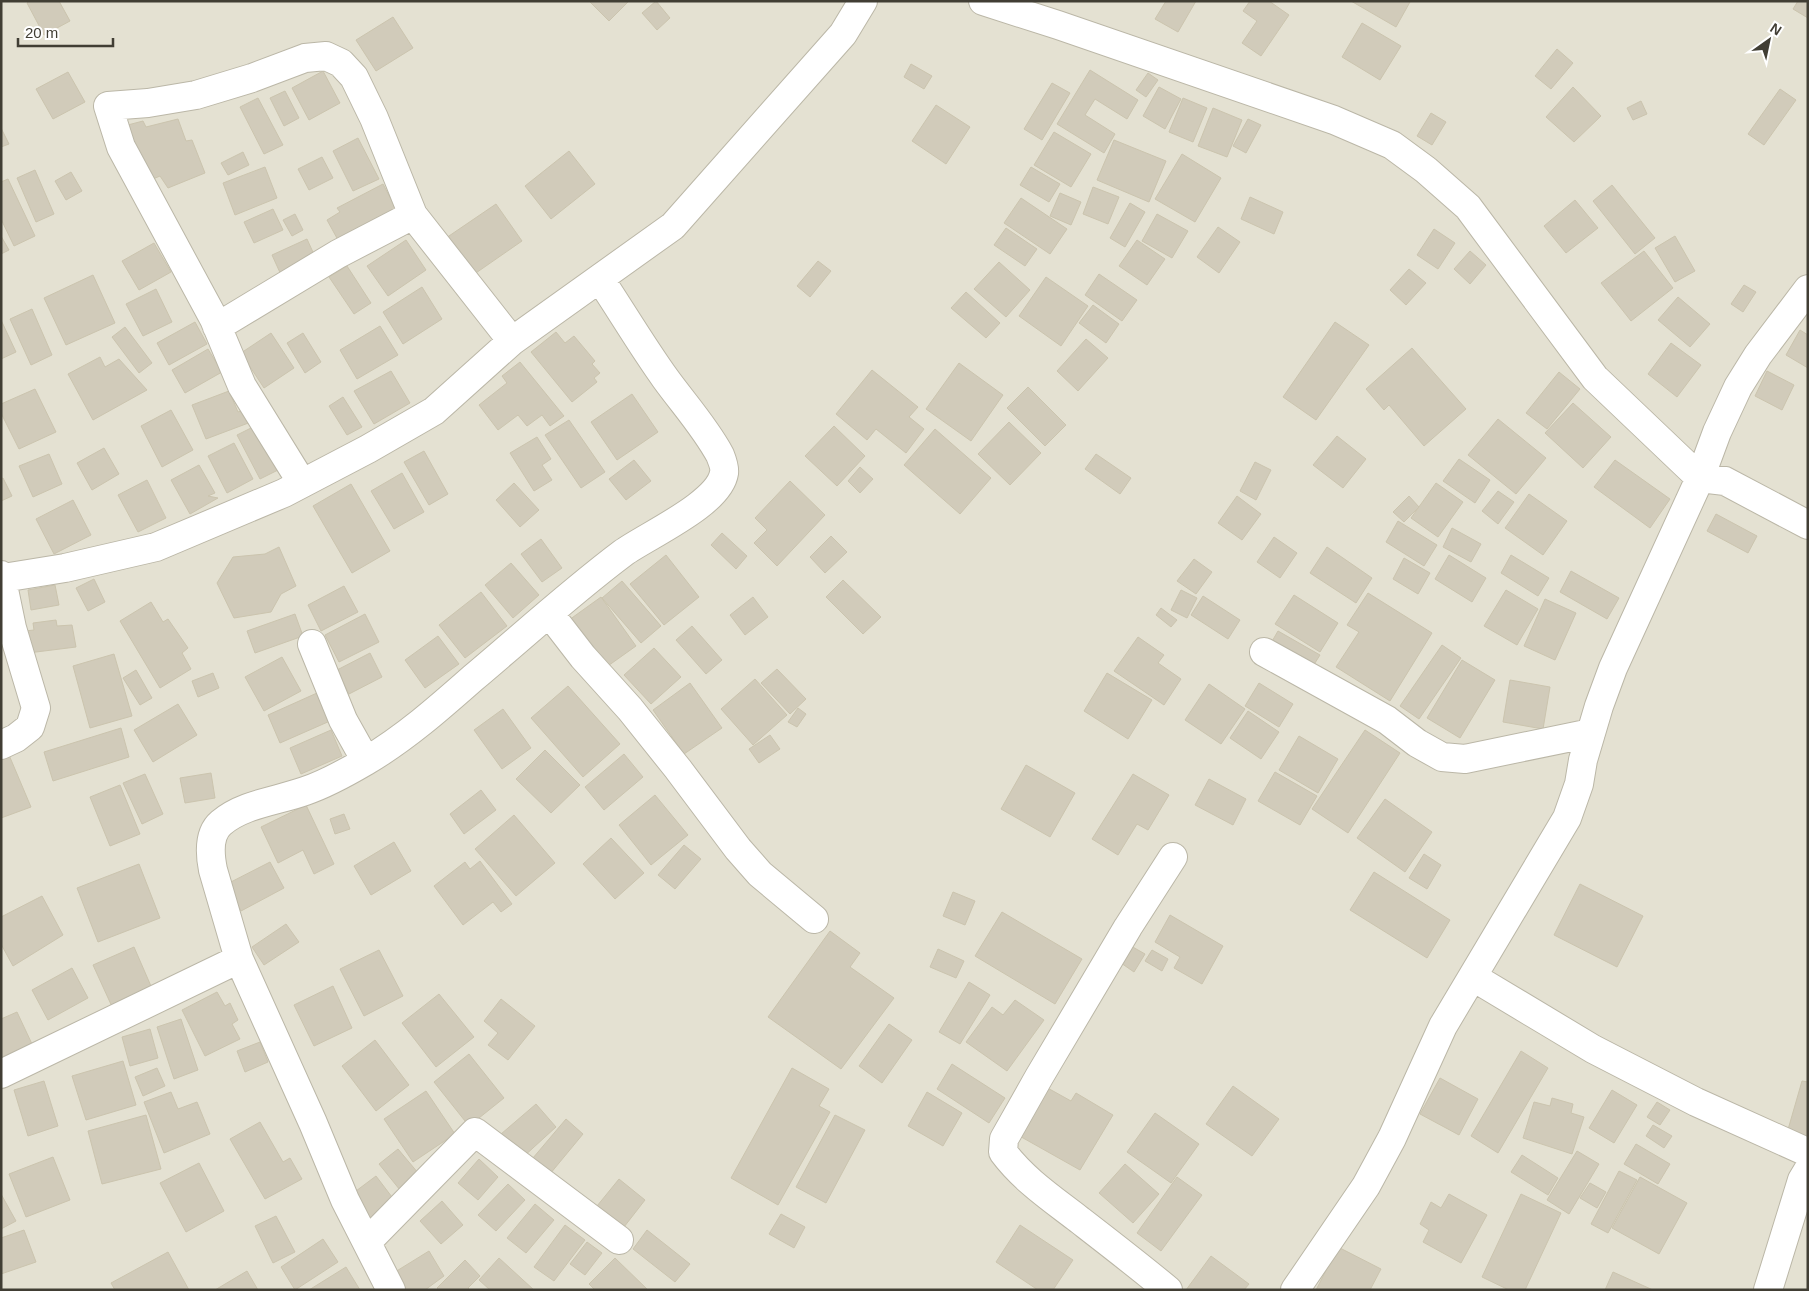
<svg xmlns="http://www.w3.org/2000/svg" width="1809" height="1291" viewBox="0 0 1809 1291" font-family="Arial,sans-serif">
<style>
.residential{fill:#e4e1d2}
.building{fill:#d1cbba;stroke:#cbc4ae}
.lines{fill:none;stroke-linecap:round;stroke-linejoin:round}
.minor-casing{stroke:#bbb7a7;stroke-width:30}
.minor{stroke:#fff;stroke-width:28}
</style>
<rect width="100%" height="100%" fill="#f0eee3"/>
<path class="residential" d="M1,1H1808V1290H1Z"/>
<path class="building" d="M29,1H59L70,21L44,35L27,3Z
M589,1H629L609,21Z
M656,1L670,18L657,30L642,13Z
M1166,1H1196L1178,32L1155,19Z
M1250,1H1269L1289,15L1261,56L1242,43L1257,21L1243,11Z
M1351,1H1408L1410,2L1396,27Z
M1798,1H1808V18L1793,9Z
M393,17L413,48L376,71L356,40Z
M1362,23L1401,46L1380,80L1342,57Z
M1557,49L1573,63L1551,89L1535,76Z
M911,64L932,76L924,89L904,77Z
M1090,70L1138,100L1127,119L1095,99L1085,115L1115,134L1104,153L1057,124Z
M323,71L340,103L309,120L292,88Z
M68,72L85,102L53,119L36,89Z
M1148,73L1158,80L1146,97L1136,90Z
M1052,83L1070,93L1042,140L1024,129Z
M1159,87L1181,99L1165,129L1143,116Z
M1573,87L1601,116L1574,142L1546,117Z
M1780,89L1796,100L1764,145L1748,134Z
M285,91L299,118L284,126L270,98Z
M258,98L283,145L264,154L240,107Z
M1183,98L1207,108L1193,142L1169,132Z
M1641,101L1647,114L1633,120L1627,108Z
M936,105L970,127L946,164L912,141Z
M1213,108L1242,120L1227,157L1198,146Z
M1431,113L1446,122L1432,145L1417,136Z
M178,119L186,141L192,140L205,173L168,188L160,176L153,179L143,159L137,161L124,126L143,121L146,127Z
M1248,119L1261,125L1246,153L1233,146Z
M1,128L9,144L1,147Z
M1054,132L1091,154L1071,187L1034,165Z
M358,138L379,179L353,191L333,151Z
M1114,140L1166,161L1149,202L1097,180Z
M569,151L595,184L551,219L525,186Z
M243,152L249,165L228,175L221,163Z
M1182,154L1221,178L1195,222L1155,199Z
M322,157L333,178L309,190L298,169Z
M265,167L277,198L235,215L223,183Z
M1031,167L1060,184L1049,202L1020,185Z
M35,170L54,214L36,222L17,178Z
M71,172L82,191L66,200L55,181Z
M8,179L35,236L14,246L1,219V182Z
M383,184L396,209L338,240L327,220L340,212L337,208Z
M1612,185L1655,238L1635,254L1593,201Z
M1093,187L1119,197L1108,224L1083,214Z
M1060,193L1081,202L1071,225L1050,216Z
M1250,197L1283,212L1274,234L1241,219Z
M1021,198L1067,229L1050,254L1004,223Z
M1575,200L1598,228L1566,253L1544,226Z
M1130,203L1145,212L1125,247L1110,238Z
M496,204L522,241L473,275L446,238Z
M273,209L283,230L254,243L244,222Z
M295,214L303,230L292,236L283,220Z
M1157,214L1188,231L1172,258L1142,241Z
M1218,227L1240,242L1219,273L1197,257Z
M1006,228L1037,249L1025,266L994,245Z
M1434,229L1455,243L1438,269L1417,255Z
M1,236L9,250L1,254Z
M1675,236L1695,271L1675,282L1655,248Z
M307,239L317,261L282,277L272,255Z
M406,240L426,270L388,296L367,266Z
M1137,240L1165,259L1147,285L1119,266Z
M154,243L171,272L139,290L122,261Z
M1470,251L1486,265L1470,284L1454,269Z
M1644,251L1673,288L1631,321L1601,283Z
M818,261L831,271L810,297L797,286Z
M999,262L1030,290L1006,317L974,289Z
M347,266L371,303L354,314L329,277Z
M1409,269L1426,283L1406,305L1390,290Z
M1099,274L1137,300L1122,321L1085,295Z
M93,275L115,323L66,345L44,298Z
M1046,277L1088,306L1061,346L1019,316Z
M1744,285L1756,292L1743,312L1731,304Z
M422,287L442,319L403,344L383,312Z
M156,289L172,322L143,336L126,304Z
M966,292L1000,323L986,338L951,308Z
M1678,297L1710,324L1690,347L1658,320Z
M1093,305L1119,324L1106,343L1079,323Z
M32,309L52,355L31,365L10,319Z
M1,320L16,352L1,359Z
M195,322L207,344L169,365L157,343Z
M1335,322L1369,345L1316,420L1283,397Z
M380,326L398,355L357,379L340,350Z
M125,327L152,363L139,373L112,337Z
M1800,330L1808,335V368L1786,355Z
M556,332L565,343L574,336L595,361L592,364L600,373L594,378L597,382L572,402L531,352Z
M271,333L294,368L264,388L241,353Z
M303,333L321,362L305,373L287,343Z
M1086,339L1108,358L1078,391L1057,371Z
M1671,343L1701,365L1677,397L1648,374Z
M1412,348L1466,409L1424,446L1389,405L1384,410L1366,389Z
M208,349L222,372L185,393L172,370Z
M100,357L105,367L119,359L147,390L93,420L68,374Z
M520,362L564,416L550,426L542,415L527,426L518,415L498,430L479,405L507,383L502,376Z
M959,363L1003,395L971,441L926,409Z
M872,370L918,407L909,417L924,429L906,453L876,429L867,440L836,414Z
M391,371L410,403L374,424L354,391Z
M1767,371L1794,385L1782,410L1755,396Z
M1559,372L1580,389L1547,429L1526,413Z
M1028,387L1066,425L1045,446L1007,408Z
M35,389L56,432L19,449L1,413V404Z
M229,391L238,412L246,409L251,422L206,439L192,405Z
M632,394L658,432L617,460L591,422Z
M343,397L362,427L347,435L329,406Z
M1573,403L1611,437L1583,468L1545,433Z
M171,410L193,450L162,467L141,426Z
M1498,419L1546,458L1516,494L1468,455Z
M569,420L605,472L581,488L545,435Z
M1009,422L1041,453L1010,485L978,454Z
M257,425L280,469L260,479L237,435Z
M834,426L865,456L837,486L805,456Z
M935,429L991,478L960,514L904,465Z
M1337,436L1366,459L1343,488L1313,465Z
M537,437L551,459L542,465L552,480L534,491L510,453Z
M234,443L253,479L227,493L208,456Z
M104,448L119,474L92,490L77,463Z
M424,451L448,494L429,505L404,462Z
M49,454L62,484L33,497L19,466Z
M1096,454L1131,478L1120,494L1085,469Z
M1459,459L1490,480L1475,503L1443,481Z
M634,460L651,481L626,500L609,479Z
M1615,460L1670,499L1650,528L1594,487Z
M1255,462L1271,470L1256,500L1240,491Z
M199,465L215,493L208,496L218,498L190,514L171,480Z
M860,467L873,479L860,493L848,481Z
M402,473L424,512L394,529L371,491Z
M3,478L12,496L1,501V479Z
M147,480L166,518L138,532L118,495Z
M790,481L825,515L777,566L754,543L767,530L755,518Z
M514,483L539,510L520,527L496,500Z
M1436,483L1463,502L1438,537L1411,518Z
M351,484L390,551L352,573L313,506Z
M1498,491L1514,502L1498,524L1482,511Z
M1529,494L1567,521L1543,555L1505,528Z
M1237,496L1261,514L1242,540L1218,523Z
M1409,496L1419,507L1404,522L1393,512Z
M73,500L91,535L54,554L36,519Z
M1716,514L1757,536L1748,553L1707,531Z
M1398,521L1437,545L1424,566L1386,542Z
M1452,528L1481,544L1471,562L1443,547Z
M722,533L747,556L736,569L711,545Z
M831,536L847,552L825,573L810,557Z
M1274,537L1297,553L1280,578L1257,562Z
M541,539L562,568L542,582L521,554Z
M279,547L296,586L281,594L271,612L234,618L217,583L233,557L265,554Z
M1327,547L1372,578L1356,603L1310,573Z
M666,555L699,597L664,625L630,584Z
M1449,555L1486,578L1472,602L1435,579Z
M1511,555L1549,578L1538,596L1501,573Z
M1404,558L1430,573L1418,594L1393,579Z
M1194,559L1212,572L1196,594L1177,581Z
M511,563L539,595L513,618L485,585Z
M1571,571L1619,598L1607,619L1560,592Z
M94,579L105,602L88,611L76,588Z
M843,580L881,617L863,634L826,597Z
M622,581L661,626L641,643L602,598Z
M55,585L59,605L31,610L28,590Z
M344,586L358,612L321,631L308,605Z
M1181,590L1197,598L1187,618L1171,610Z
M1506,590L1538,609L1517,645L1484,626Z
M481,592L507,626L465,658L439,625Z
M1368,593L1432,633L1390,701L1336,667L1359,632L1347,625Z
M1294,595L1338,623L1320,652L1275,624Z
M1203,596L1240,620L1228,639L1191,615Z
M601,597L636,646L605,668L569,620Z
M753,597L768,617L745,635L730,615Z
M1545,599L1576,613L1555,660L1524,646Z
M151,602L163,622L168,619L188,648L182,653L191,669L160,688L120,621Z
M1161,608L1177,620L1171,627L1156,615Z
M295,614L303,636L255,653L247,631Z
M365,614L379,642L339,662L325,635Z
M56,620L57,626L72,625L76,647L28,653L25,631L34,630L33,623Z
M692,626L722,660L706,674L676,640Z
M1278,631L1320,655L1308,674L1267,650Z
M438,636L459,664L425,688L405,660Z
M1138,637L1164,655L1158,663L1181,679L1164,705L1114,671Z
M1442,645L1461,658L1419,719L1400,706Z
M654,648L681,677L651,704L624,675Z
M370,653L382,677L349,694L337,670Z
M114,654L132,716L90,728L73,666Z
M282,657L301,691L264,711L245,677Z
M1462,660L1495,680L1460,738L1427,718Z
M777,669L806,699L790,714L761,683Z
M136,670L152,698L140,705L123,678Z
M213,673L219,688L198,697L192,681Z
M1107,673L1152,700L1128,739L1084,711Z
M755,679L787,715L753,745L721,709Z
M1510,680L1550,687L1543,729L1503,722Z
M690,683L722,728L684,754L653,710Z
M1259,683L1293,704L1279,727L1245,706Z
M1209,684L1245,709L1221,744L1185,720Z
M568,686L620,744L583,777L531,718Z
M317,693L330,721L280,743L268,715Z
M178,704L197,735L153,762L134,730Z
M798,708L806,714L797,727L788,722Z
M503,709L531,748L502,769L474,730Z
M1248,711L1279,732L1261,759L1230,738Z
M121,728L129,757L53,781L44,752Z
M331,730L342,756L301,774L290,748Z
M1365,730L1400,753L1348,833L1312,809Z
M770,735L780,749L759,763L749,749Z
M1299,736L1338,759L1318,793L1279,770Z
M545,750L580,785L551,813L516,779Z
M624,754L643,777L604,810L585,787Z
M9,755L31,807L1,818V759Z
M1026,765L1075,793L1050,837L1001,809Z
M1275,772L1317,796L1300,825L1258,801Z
M211,773L215,798L185,803L180,778Z
M145,774L163,814L142,824L123,783Z
M1133,774L1169,795L1148,830L1137,824L1118,855L1092,839Z
M1209,779L1246,799L1233,825L1195,805Z
M120,785L140,834L110,846L90,797Z
M481,790L496,810L464,834L450,814Z
M655,795L688,835L651,865L619,825Z
M1385,799L1432,832L1405,872L1357,838Z
M306,805L334,864L314,874L303,850L278,863L261,827Z
M344,814L350,829L335,834L330,819Z
M514,815L555,863L516,896L475,849Z
M611,838L644,873L615,899L583,864Z
M394,842L411,871L371,895L354,866Z
M684,845L701,859L675,889L658,875Z
M1424,854L1441,865L1427,889L1409,878Z
M480,861L512,904L501,912L493,902L463,925L434,886L465,862L470,869Z
M270,862L284,888L241,911L227,884Z
M139,864L160,918L98,942L77,888Z
M1374,872L1450,920L1427,958L1350,910Z
M1580,884L1643,916L1617,967L1554,935Z
M953,892L975,901L965,925L943,916Z
M42,896L63,935L13,966L1,944V917Z
M1002,912L1082,959L1055,1004L975,956Z
M1170,915L1223,946L1202,984L1174,968L1180,957L1155,942Z
M286,924L299,942L264,965L252,947Z
M830,931L860,953L850,967L894,998L841,1069L768,1017Z
M1131,946L1145,954L1134,972L1121,963Z
M134,947L154,993L114,1011L93,965Z
M938,949L964,961L956,978L930,967Z
M379,950L403,996L364,1016L340,969Z
M1152,950L1168,959L1162,971L1145,961Z
M72,968L88,998L48,1020L32,990Z
M969,982L990,995L960,1044L939,1032Z
M333,986L352,1028L314,1046L294,1005Z
M217,992L225,1006L230,1003L238,1020L232,1024L240,1039L205,1056L182,1010Z
M439,994L474,1037L436,1067L402,1023Z
M501,999L535,1026L508,1060L488,1045L498,1033L484,1021Z
M1015,1000L1044,1020L1007,1071L966,1042L992,1007L1003,1015Z
M17,1012L32,1044L1,1058V1019Z
M181,1019L198,1070L174,1079L157,1027Z
M889,1024L912,1040L882,1083L859,1066Z
M150,1029L158,1058L130,1066L122,1037Z
M375,1040L409,1085L376,1111L342,1066Z
M260,1042L268,1062L245,1072L237,1051Z
M1521,1051L1548,1068L1498,1153L1471,1136Z
M469,1054L504,1098L469,1126L434,1082Z
M123,1061L136,1105L86,1120L72,1076Z
M952,1064L1005,1098L989,1123L937,1089Z
M157,1068L165,1086L143,1096L135,1077Z
M792,1068L829,1089L819,1106L830,1112L778,1205L731,1178Z
M1440,1078L1478,1099L1459,1135L1420,1114Z
M44,1081L58,1126L28,1136L14,1090Z
M1802,1081L1808,1082V1147L1785,1140Z
M1044,1086L1071,1101L1076,1093L1113,1115L1080,1170L1016,1134Z
M1233,1086L1279,1119L1252,1156L1206,1124Z
M1612,1090L1637,1105L1614,1143L1589,1128Z
M426,1091L455,1134L413,1162L384,1119Z
M171,1092L178,1109L197,1102L210,1134L164,1153L144,1102Z
M927,1092L962,1113L943,1146L908,1126Z
M1552,1098L1573,1104L1571,1113L1584,1117L1572,1154L1523,1138L1534,1102L1550,1106Z
M1657,1102L1670,1110L1660,1125L1647,1117Z
M536,1104L556,1127L522,1158L501,1134Z
M1155,1113L1199,1144L1171,1183L1127,1152Z
M146,1115L161,1169L102,1184L88,1131Z
M835,1115L865,1130L826,1203L796,1187Z
M566,1119L583,1134L545,1180L527,1165Z
M260,1122L283,1162L290,1158L302,1179L265,1199L230,1139Z
M1653,1125L1672,1136L1664,1148L1646,1136Z
M1636,1144L1670,1164L1658,1184L1624,1164Z
M398,1149L419,1174L400,1190L379,1164Z
M1577,1151L1599,1164L1569,1214L1547,1200Z
M1522,1155L1558,1178L1548,1195L1511,1172Z
M53,1157L70,1200L26,1217L9,1174Z
M479,1159L498,1177L478,1200L458,1183Z
M199,1163L224,1211L186,1232L160,1183Z
M1125,1164L1159,1194L1133,1223L1099,1193Z
M1619,1171L1637,1180L1608,1233L1591,1224Z
M376,1176L395,1201L371,1219L352,1194Z
M1177,1177L1202,1195L1161,1251L1137,1233Z
M1640,1177L1687,1203L1659,1254L1612,1228Z
M619,1179L645,1200L624,1227L597,1206Z
M1590,1183L1606,1192L1597,1208L1580,1198Z
M508,1184L525,1200L496,1231L478,1215Z
M1,1194L16,1221L1,1229Z
M1449,1194L1487,1215L1461,1263L1423,1242L1429,1230L1420,1224L1431,1202L1441,1208Z
M1521,1194L1561,1213L1525,1290H1509L1482,1277Z
M442,1201L463,1225L441,1244L420,1221Z
M535,1204L554,1220L526,1253L507,1238Z
M781,1214L805,1227L794,1248L769,1234Z
M276,1216L295,1252L273,1263L255,1226Z
M565,1225L585,1240L554,1281L534,1267Z
M1020,1225L1073,1260L1053,1290H1038L996,1262Z
M24,1230L36,1262L1,1274V1238Z
M647,1230L690,1264L675,1282L633,1249Z
M323,1239L338,1262L295,1290L281,1267Z
M587,1242L602,1253L585,1275L570,1264Z
M1338,1247L1381,1269L1370,1290H1316Z
M429,1251L444,1276L425,1290H406L395,1272Z
M168,1252L189,1290H115L111,1283Z
M1211,1256L1249,1284L1244,1290H1186Z
M499,1258L534,1290H490L479,1280Z
M615,1258L648,1290H595L589,1284Z
M465,1260L480,1276L468,1288L470,1290H439L437,1288Z
M346,1267L360,1290H309Z
M247,1271L258,1290H215Z
M1613,1272L1653,1290H1605Z"/>
<g class="lines">
<defs>
<path id="minor" d="M983,1L1058,25L1334,120L1392,145L1426,170L1468,207L1595,378L1700,478L1725,481L1808,525
M217,327L338,254L413,215
M302,483L242,386L214,319L121,147L108,106L148,103L196,95L252,78L305,58L326,56L341,63L354,77L374,118L413,215L512,341
M1,575L12,628L36,708L30,727L16,738L1,745
M3,578L65,568L156,547L284,493L368,449L434,411L512,341L673,226L843,34L863,1
M549,613L583,657L630,709L678,769L738,849L760,874L814,919
M312,644L343,720L366,761
M1264,652L1387,720L1417,743L1442,757L1465,759L1591,733
M1473,977L1593,1049L1696,1102L1807,1152
M1,1074L239,959
M367,1242L475,1132L619,1240
M391,1290L345,1200L313,1123L239,959L213,870C210,855 208,834 221,823C243,804 277,801 305,791C323,785 349,771 366,761C405,738 439,708 473,678C523,636 571,592 623,553C648,535 719,504 724,473C725,468 722,460 720,455C705,427 683,403 665,378C642,346 622,312 600,279
M1168,1290C1138,1265 1108,1242 1077,1218C1051,1198 1023,1179 1003,1152L1004,1139L1039,1077L1128,927L1173,857
M1295,1290L1366,1186L1392,1138L1443,1026L1567,818L1579,784L1583,760L1599,706L1613,668L1700,478L1717,432L1738,387L1758,355L1808,289
M1768,1290L1802,1180L1808,1170"/>
</defs>
<use href="#minor" class="minor-casing"/>
<use href="#minor" class="minor"/>
</g>
<rect width="1809" height="1291" fill="none" stroke="#413e34" stroke-width="5"/>
<g transform="translate(1769 40) rotate(33)" stroke="#ffffff" stroke-width="4" paint-order="stroke">
<path d="M0-4L9 19L0 12L-9 19Z" fill="#413e34"/>
<text y="-8" font-size="14" font-weight="bold" text-anchor="middle" fill="#413e34">N</text>
</g>
<path d="M18 38v8h95v-8" fill="none" stroke="#413e34" stroke-width="2.5"/>
<text x="25" y="38" font-size="15" fill="#413e34" stroke="#ffffff" stroke-width="4" paint-order="stroke">20 m</text>
</svg>
